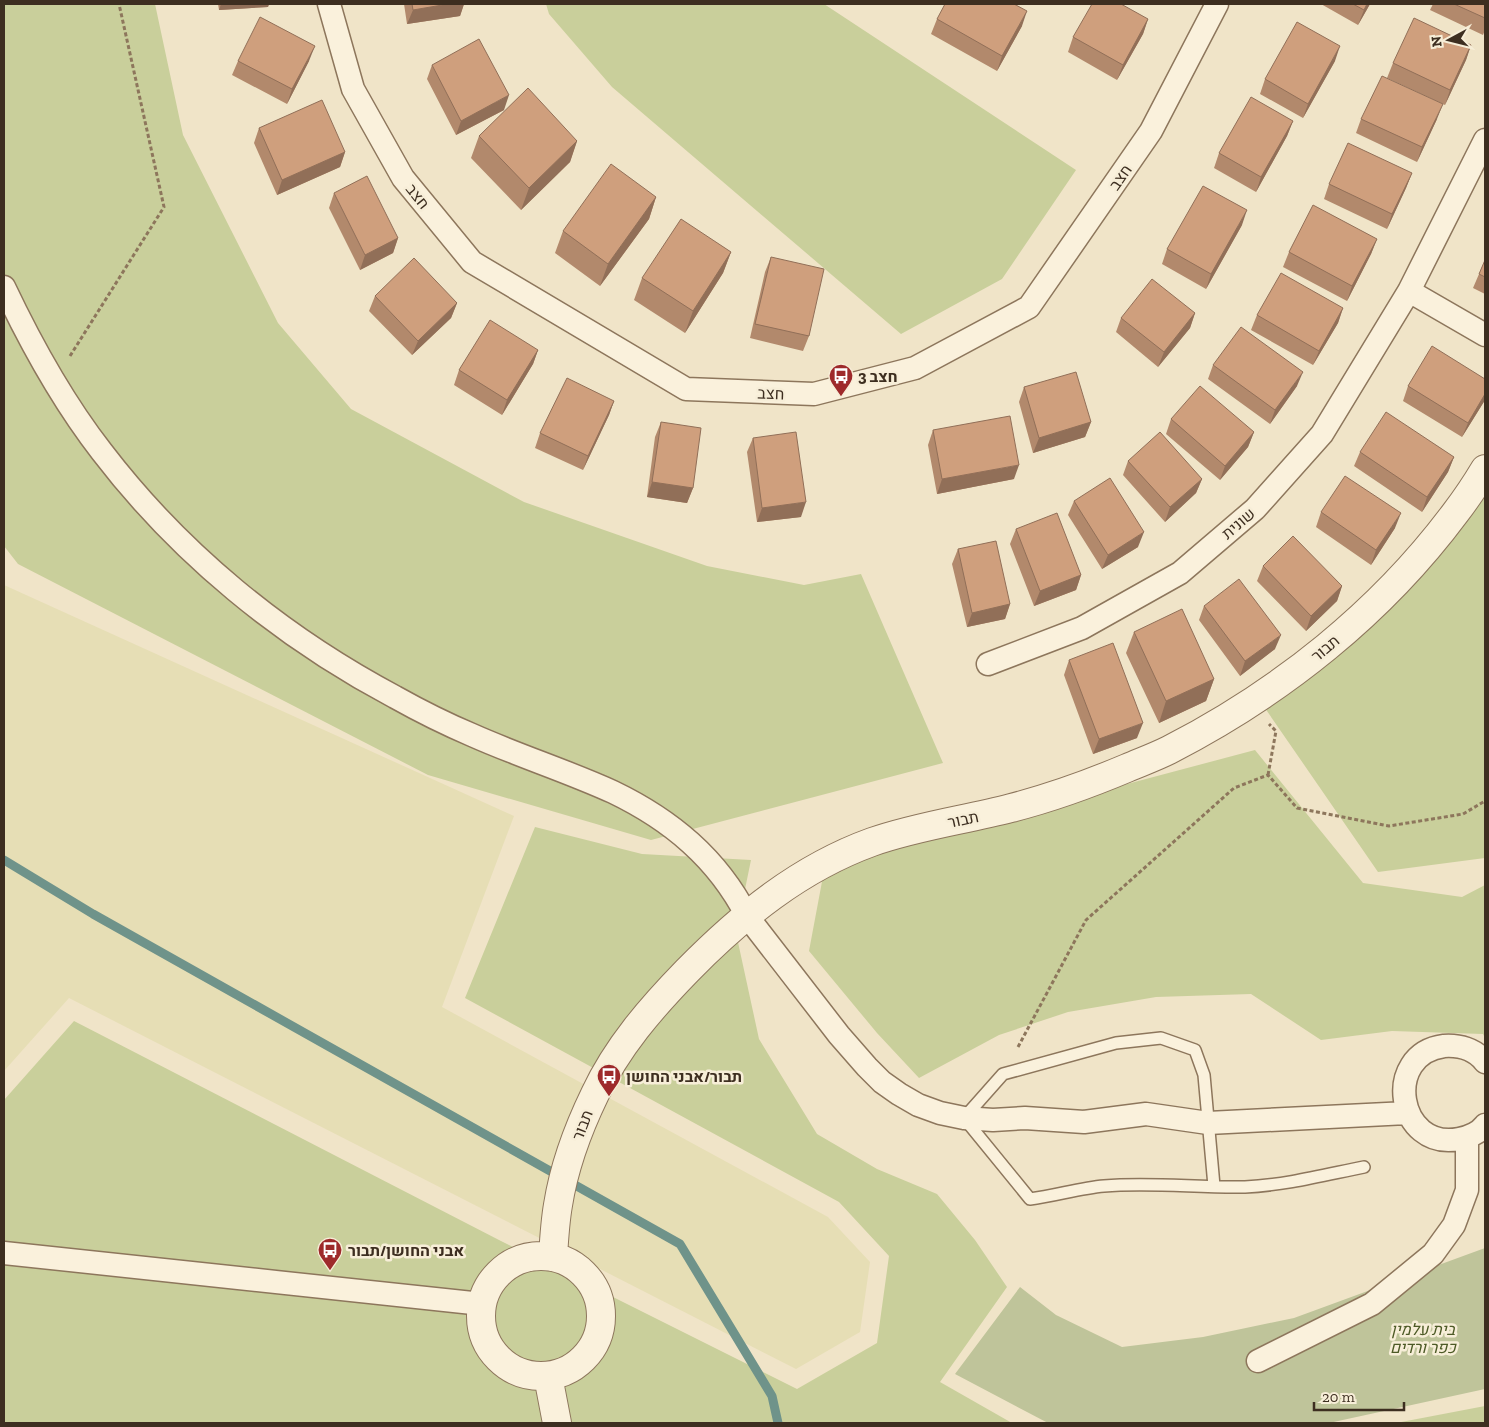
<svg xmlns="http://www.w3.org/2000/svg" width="1489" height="1427" viewBox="0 0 1489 1427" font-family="'Zilla Slab',Heebo,serif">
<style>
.farmland{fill:#e6deb5}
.green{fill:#c9cf9b}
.cemetery{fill:#bfc49a}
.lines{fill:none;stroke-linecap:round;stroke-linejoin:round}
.stream{stroke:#6f938a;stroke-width:9}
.service-casing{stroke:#8d765c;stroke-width:14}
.minor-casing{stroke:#8d765c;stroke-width:25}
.tertiary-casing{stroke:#8d765c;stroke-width:30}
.path{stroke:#8d765c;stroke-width:3;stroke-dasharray:4 2.5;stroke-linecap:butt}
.service{stroke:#faf1dc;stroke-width:11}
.minor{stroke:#faf1dc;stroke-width:22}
.tertiary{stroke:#faf1dc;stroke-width:28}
.wall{fill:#b2896c}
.shaded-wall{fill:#916f58}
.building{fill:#cf9f7d;stroke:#916f58}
.labels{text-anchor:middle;stroke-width:5;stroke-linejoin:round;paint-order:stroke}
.street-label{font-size:16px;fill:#3d2e20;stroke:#f7eed8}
.poi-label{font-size:16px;font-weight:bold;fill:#3d2e20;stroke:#f7eed8;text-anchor:start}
.park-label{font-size:16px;font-style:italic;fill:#4d5a26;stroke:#f7eed8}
</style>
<rect width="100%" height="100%" fill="#f0e4c8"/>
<path class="farmland" d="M4,585L514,816L442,1007L828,1217L870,1262L860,1332L796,1369L69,998L4,1071Z"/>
<path class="green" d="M4,4H155L183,135L278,323L351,409L524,502L707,566L804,585L861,574L943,763L651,840L428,775L18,564L4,546Z
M546,4H824L1076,170L1002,279L901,334L612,87L549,14Z
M1485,477V858L1378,872L1258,698L1362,635L1473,495Z
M1255,750L1363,883L1462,897L1485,885V1038L1483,1034L1392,1031L1321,1040L1251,994L1156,997L1068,1012L999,1035L919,1078L877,1033L809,951L827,855L890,847Z
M535,827L642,854L751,860L736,933L759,1039L817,1134L877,1169L937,1194L975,1240L1007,1287L940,1382L1012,1423H4V1100L74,1021L499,1240L797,1389L877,1343L889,1256L839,1202L465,998Z
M1485,1406V1423H1396Z"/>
<path class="cemetery" d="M1485,1248V1389L1329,1423H1048L955,1374L1020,1287L1056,1315L1122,1347L1203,1337L1294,1318Z"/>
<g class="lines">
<path class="stream" d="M4,860L93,914L680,1244L772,1396L778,1423"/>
<defs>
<path id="service" d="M1214,1186L1204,1075L1195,1050L1161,1038L1116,1043L1003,1074L964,1118L1030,1199C1055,1196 1080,1188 1104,1186C1151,1182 1198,1188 1245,1187C1286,1185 1324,1175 1364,1167"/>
<path id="minor" d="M329,4L353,89L403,178L472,262L686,389L814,394L915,368L1029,307L1151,131L1217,4
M4,287C31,344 63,402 102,452C180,554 282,637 395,697C420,711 446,724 472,735C519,756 567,771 613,792C671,820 717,858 747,916L839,1035L867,1067L882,1082L899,1094L918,1105L940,1113L964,1118L993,1120L1025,1118L1084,1122L1146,1114L1208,1123L1407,1113
M1409,291L1485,335
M988,664L1082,628L1180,573L1255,509L1322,434L1409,291L1485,140
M1485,1062C1475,1049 1459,1045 1444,1046C1382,1054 1397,1151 1459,1139C1469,1137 1479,1133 1485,1125
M4,1253L482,1304
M1258,1361L1372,1304L1433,1254L1454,1225L1467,1190V1138"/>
<path id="tertiary" d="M481 1316a60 60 0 1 1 120 0a60 60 0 1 1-120 0Z
M553,1257C554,1240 555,1222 558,1205C564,1167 578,1129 595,1094C617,1047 651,1008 687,971C741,916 800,868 872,842C917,826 965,820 1011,808C1050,798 1089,784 1127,768C1141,762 1155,757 1169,750C1280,693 1381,613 1456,512C1466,499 1476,484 1485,469
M548,1376L557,1423"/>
</defs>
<use href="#service" class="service-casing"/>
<use href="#minor" class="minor-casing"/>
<use href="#tertiary" class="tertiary-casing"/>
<path class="path" d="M70,356L164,207L119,4
M1268,775L1276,731L1269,724
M1018,1047L1086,920L1234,788L1268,775L1297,808L1389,826L1463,814L1485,801"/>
<use href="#service" class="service"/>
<use href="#minor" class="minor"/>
<use href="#tertiary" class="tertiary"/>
</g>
<path class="wall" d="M218,4H269L268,7L219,10Z
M404,4H464L460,16L407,24Z
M1321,4H1370L1358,25Z
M1433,4H1485V30L1483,35L1430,10Z
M937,19L1022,26L997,71L931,34Z
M1148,19L1143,34L1117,80L1068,52L1073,37Z
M1471,45L1466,60L1445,105L1387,78L1393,63Z
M238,61H309L287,104L232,75Z
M1335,61L1303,118L1260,94L1265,79Z
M432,65L504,110L456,135L427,79Z
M1361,119H1437L1417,162L1356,133Z
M1293,121L1287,136L1256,192L1214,168L1219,153Z
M259,128L345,152L340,167L277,195L254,143Z
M479,136L577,141L570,162L521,210L471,158Z
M1412,173L1406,188L1387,229L1324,199L1329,184Z
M334,193L398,238L393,253L360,270L329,208Z
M656,197L649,219L600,286L555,253L563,231Z
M1242,225L1206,289L1162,264L1167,249Z
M1377,239L1371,254L1347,301L1283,267L1289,252Z
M731,252L723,273L685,333L634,300L642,278Z
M771,257L809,336L803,351L750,338L765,272Z
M1485,260V294L1473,288Z
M375,296L457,303L451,318L412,355L369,311Z
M1343,308L1338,323L1313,365L1251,330L1257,315Z
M1195,313L1190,328L1158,367L1116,332L1121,318Z
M538,350L533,364L502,415L454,385L459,370Z
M1213,365L1297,386L1270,424L1208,379Z
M1485,379V400L1462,437L1403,401L1408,386Z
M1024,387L1091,422L1085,437L1033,453L1019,402Z
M614,401L609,415L583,470L535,448L540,433Z
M1171,419L1254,432L1248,447L1220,480L1166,434Z
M661,422L693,488L687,503L647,497L655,437Z
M933,430L1014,479L937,494L928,445Z
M753,438L801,517L757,522L747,452Z
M1360,452L1454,457L1448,472L1422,512L1354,466Z
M1128,461L1202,479L1196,493L1165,522L1123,475Z
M1074,501L1138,547L1102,569L1068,515Z
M1321,512L1395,528L1371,565L1316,527Z
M1016,529L1081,575L1076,590L1034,606L1010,544Z
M958,549L1010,604L1005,619L967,627L952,564Z
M1263,566L1342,586L1337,601L1306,631L1257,581Z
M1204,606L1275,649L1240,676L1199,620Z
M1134,632L1214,679L1206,701L1159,723L1126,653Z
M1069,660L1137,738L1093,754L1064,675Z"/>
<path class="shaded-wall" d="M221,4H269L268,7L219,10Z
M448,4H464L460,16L407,24L413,10Z
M1367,4H1370L1358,25L1364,10Z
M1027,11L1022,26L997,71L1002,56Z
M1148,19L1143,34L1117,80L1123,65Z
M1471,45L1466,60L1445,105L1450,90Z
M315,46L309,61L287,104L292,89Z
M1340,46L1335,61L1303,118L1308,104Z
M509,95L504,110L456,135L461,121Z
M1443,104L1437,119L1417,162L1422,147Z
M1293,121L1287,136L1256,192L1261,177Z
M577,141L570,162L521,210L529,188Z
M345,152L340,167L277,195L282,180Z
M1412,173L1406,188L1387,229L1392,214Z
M656,197L649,219L600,286L608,264Z
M1247,210L1242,225L1206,289L1211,274Z
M398,238L393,253L360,270L365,255Z
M1377,239L1371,254L1347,301L1352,286Z
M731,252L723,273L685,333L693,311Z
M457,303L451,318L412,355L418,341Z
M1343,308L1338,323L1313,365L1319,351Z
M1195,313L1190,328L1158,367L1164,352Z
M538,350L533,364L502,415L507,400Z
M1303,372L1297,386L1270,424L1275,410Z
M1485,394V400L1462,437L1468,423Z
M614,401L609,415L583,470L588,456Z
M1091,422L1085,437L1033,453L1039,438Z
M1254,432L1248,447L1220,480L1225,466Z
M1454,457L1448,472L1422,512L1427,497Z
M1019,465L1014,479L937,494L942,479Z
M1202,479L1196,493L1165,522L1170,507Z
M652,482L693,488L687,503L647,497Z
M806,502L801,517L757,522L762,508Z
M1401,513L1395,528L1371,565L1376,550Z
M1144,532L1138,547L1102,569L1108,555Z
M1081,575L1076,590L1034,606L1040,591Z
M1342,586L1337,601L1306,631L1311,616Z
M1010,604L1005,619L967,627L972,613Z
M1281,635L1275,649L1240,676L1245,661Z
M1214,679L1206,701L1159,723L1166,701Z
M1143,723L1137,738L1093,754L1099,739Z"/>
<path class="building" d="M412,4H448L413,10Z
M945,4H1014L1027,11L1002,56L937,19Z
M1092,4H1121L1148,19L1123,65L1073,37Z
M1353,4H1367L1364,10Z
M1454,4H1485V18Z
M260,17L315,46L292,89L238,61Z
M1414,18L1471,45L1450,90L1393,63Z
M1297,22L1340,46L1308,104L1265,79Z
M479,39L509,95L461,121L432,65Z
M1382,76L1443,104L1422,147L1361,119Z
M528,88L577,141L529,188L479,136Z
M1251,97L1293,121L1261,177L1219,153Z
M322,100L345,152L282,180L259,128Z
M1348,143L1412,173L1392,214L1329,184Z
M611,164L656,197L608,264L563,231Z
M367,176L398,238L365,255L334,193Z
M1203,186L1247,210L1211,274L1167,249Z
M1313,205L1377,239L1352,286L1289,252Z
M681,219L731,252L693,311L642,278Z
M771,257L824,269L809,336L755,324Z
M414,258L457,303L418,341L375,296Z
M1485,260V277L1479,274Z
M1281,273L1343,308L1319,351L1257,315Z
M1152,279L1195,313L1164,352L1121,318Z
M490,320L538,350L507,400L459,370Z
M1241,327L1303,372L1275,410L1213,365Z
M1432,346L1485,379V394L1468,423L1408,386Z
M1076,372L1091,422L1039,438L1024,387Z
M567,378L614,401L588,456L540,433Z
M1200,386L1254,432L1225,466L1171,419Z
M1386,412L1454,457L1427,497L1360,452Z
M1010,416L1019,465L942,479L933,430Z
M661,422L701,428L693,488L652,482Z
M796,432L806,502L762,508L753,438Z
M1160,432L1202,479L1170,507L1128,461Z
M1345,476L1401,513L1376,550L1321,512Z
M1110,478L1144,532L1108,555L1074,501Z
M1057,513L1081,575L1040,591L1016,529Z
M1293,536L1342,586L1311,616L1263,566Z
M996,541L1010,604L972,613L958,549Z
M1239,579L1281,635L1245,661L1204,606Z
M1182,609L1214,679L1166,701L1134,632Z
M1113,643L1143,723L1099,739L1069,660Z"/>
<defs>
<symbol id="bus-pin" viewBox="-11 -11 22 30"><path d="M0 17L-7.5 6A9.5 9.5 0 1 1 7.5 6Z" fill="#9e2a2b" stroke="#f7eed8"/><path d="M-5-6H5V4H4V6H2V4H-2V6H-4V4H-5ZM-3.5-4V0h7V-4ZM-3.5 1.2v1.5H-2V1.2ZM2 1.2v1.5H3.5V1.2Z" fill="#fff"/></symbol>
</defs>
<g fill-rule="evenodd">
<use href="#bus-pin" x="827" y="362" width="28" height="38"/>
<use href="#bus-pin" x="595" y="1062" width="28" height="38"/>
<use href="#bus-pin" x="316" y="1236" width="28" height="38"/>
</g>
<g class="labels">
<g class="street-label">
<text transform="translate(1120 177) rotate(-55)" y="6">חצב</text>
<text transform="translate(418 196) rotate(51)" y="6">חצב</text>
<text transform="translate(771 393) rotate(2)" y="6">חצב</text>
<text transform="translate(1238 523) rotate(-41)" y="6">שונית</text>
<text transform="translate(1325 648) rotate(-40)" y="6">תבור</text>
<text transform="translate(963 819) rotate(-12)" y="6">תבור</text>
<text transform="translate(582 1125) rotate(-69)" y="6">תבור</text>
</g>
<g class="poi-label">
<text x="858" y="382">חצב 3</text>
<text x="626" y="1082">תבור/אבני החושן</text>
<text x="348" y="1256">אבני החושן/תבור</text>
</g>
<g class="park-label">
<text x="1423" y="1335">בית עלמין<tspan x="1423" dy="18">כפר ורדים</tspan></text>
</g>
</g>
<rect width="1489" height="1427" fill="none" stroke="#3d2e20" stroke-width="10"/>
<g transform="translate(1449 40) rotate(263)" stroke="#f7eed8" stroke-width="4" paint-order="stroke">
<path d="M0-4L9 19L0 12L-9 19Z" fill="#3d2e20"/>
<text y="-8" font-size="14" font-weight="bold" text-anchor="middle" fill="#3d2e20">N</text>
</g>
<path d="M1314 1402v8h90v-8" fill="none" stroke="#3d2e20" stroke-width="2.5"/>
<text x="1322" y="1402" font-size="15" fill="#3d2e20" stroke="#f7eed8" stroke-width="4" paint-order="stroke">20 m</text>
</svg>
